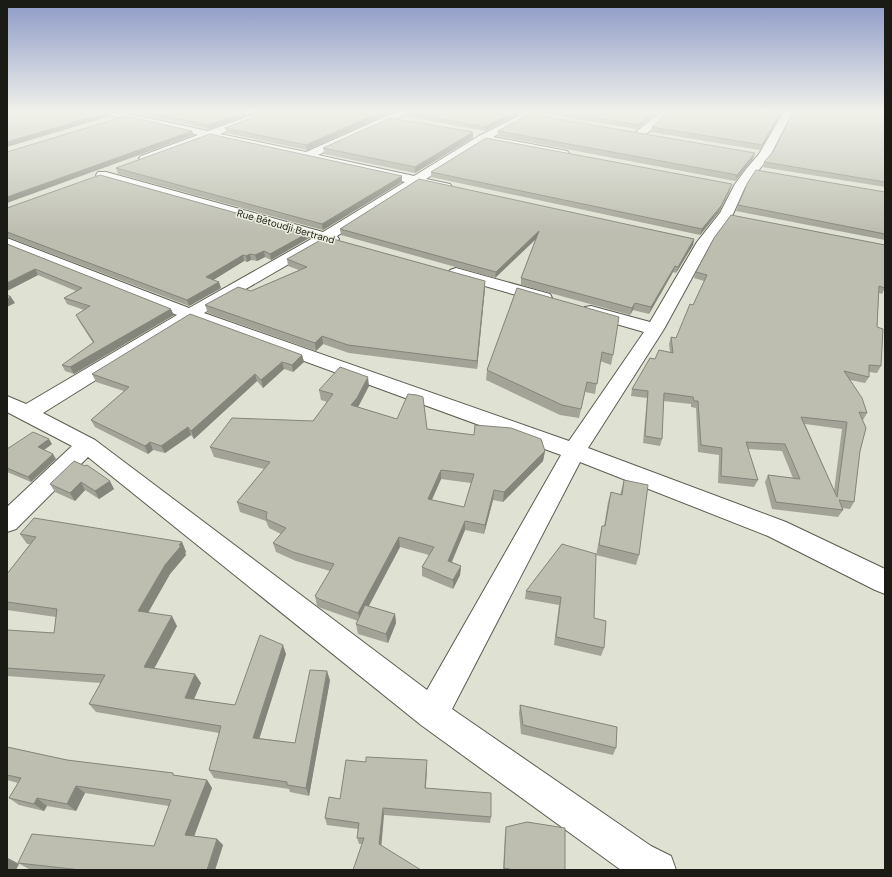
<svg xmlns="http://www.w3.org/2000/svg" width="892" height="877" viewBox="0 0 892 877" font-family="'DM Sans',sans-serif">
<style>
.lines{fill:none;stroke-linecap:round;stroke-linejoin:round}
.minor-casing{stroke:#5b5d50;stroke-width:2}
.minor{fill:#fff;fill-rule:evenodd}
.wall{fill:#a3a397;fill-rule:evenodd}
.shaded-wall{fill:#84857b}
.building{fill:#bdbeb0;stroke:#84857b;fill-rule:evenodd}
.labels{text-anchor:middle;stroke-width:3;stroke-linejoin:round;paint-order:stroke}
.far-street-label{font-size:10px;fill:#1b1b16;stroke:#eceedf}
</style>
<rect width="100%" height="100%" fill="#dfe1d2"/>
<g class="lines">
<defs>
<path id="minor" d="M99,111H115L208,131L264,111H276L275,113L220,134L306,152L398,111H409L408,113L318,155L414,176L479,136L528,111H538L537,113L493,137L567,151L569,153L567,155L563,156L485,141L426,179L450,184L452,187L450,190L446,191L418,184L337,236L339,239L337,242L332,243L327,242L204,313L569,441L644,332L585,315L582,311L585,307L591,306L650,322L697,242L720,213L735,184L747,168L759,154L784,111H793L770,156L745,187L733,214L711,243L664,329L588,448L786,522L885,569V594L875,590L768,536L580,462L452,709L651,846L671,856L676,870H621L421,725L88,457L16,529L7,532V507L72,446L7,412V396L26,404L177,315L7,247V238L189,308L313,238L98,178L96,175L98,172H106L323,232L405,182L210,138L145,161L141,160L139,158L141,156L198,135L104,114ZM192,320L561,455L427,690L95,440L43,413Z
M662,111H672L644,136H636L635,134L636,132Z
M456,268L550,294L552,298L550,302L544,303L450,276L448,273L450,270Z"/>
</defs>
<use href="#minor" class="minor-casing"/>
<use href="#minor" class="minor"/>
</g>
<path class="wall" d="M120,110H262L209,129Z
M396,110L307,150L226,133L225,128Z
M526,110L485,131L403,116V112Z
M539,110H660L637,129L539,113Z
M670,110H784L760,150L651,132L652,127Z
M794,110H885V187L762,167L764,162L773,152L794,111Z
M498,131L755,153L753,159L735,181L497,136Z
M473,132V138L415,173L324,154L323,148Z
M116,168L402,182L323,230L118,174Z
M431,172L730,190L719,212L700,235L431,177Z
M885,192V240L736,211L738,205Z
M7,208L308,233L309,238L271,260L265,257L257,261L251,260L247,262L244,261L213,280L221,288L189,306L7,237Z
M340,229L694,239L693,245L676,273L673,272L649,314L633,310L630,315L521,285V278L536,239L495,278L341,235Z
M7,244L174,315L74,374L65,371L62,365L93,343L79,321L76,315L84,310L67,304L64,298L76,291L38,275L7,291Z
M885,245V288L882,294L879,293L877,327L881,366L877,373L869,372V377L865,383L850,380L867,413L863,420H862L860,451L854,502L850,509L842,508L843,510L838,517L772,509L765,482L768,475L793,478L782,451L748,449L758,480L754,487L718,483L719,455L698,452L696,408L691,407V404L663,401L662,439L660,446L643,443L647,398L631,396L632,389L655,359L670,352L669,344L671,337L676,338L693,305L704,281L694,278L696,272ZM805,424L842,429L834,491Z
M287,259L485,288L477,369L349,353L323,344L316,351L208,313L205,305L251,291L299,270L288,266Z
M517,288L613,355L611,365L600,361L595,394L585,392L579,418L560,415L486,380L487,370Z
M302,355L304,362L293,372L284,369L263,388L257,381L194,439L191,435L165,453L153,450L148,454L95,427L91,420L124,391L96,382L92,374Z
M369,386L358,407L427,429L545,451L543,461L503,502L493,500L484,534L465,530L452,562L461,566L460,575L453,589L422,576V567L429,555L400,547L369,606L395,614L396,623L388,643L358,634L356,624L358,621L321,608L317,606L315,596L330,571L296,561L276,552L273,543L281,534L269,528L266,521L240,512L237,502L264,469L214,457L210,447L313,421L327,402L321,400L319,390ZM441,479L471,483L464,507L432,500Z
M52,444L44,450L56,459L31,482L7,472V449Z
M74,461L114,489L99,499L85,490L75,501L55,492L50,484Z
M624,480L639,555L636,565L596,555L602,526H604L608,502L611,492L620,495Z
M20,534L182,542L186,552L185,553L186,555L170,574L148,612L177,626L154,669L201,683L194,699L235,705L286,654L259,738L295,743L330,680L309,796L290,792L289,789L214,778L209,770L219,733L96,712L89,704L101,683L7,676V630L54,633L56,617L7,610V574L30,544H27Z
M562,544L594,618L604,648L601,656L554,645L559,605L525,599L526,591Z
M520,705L616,748L613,755L521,734L519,713Z
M7,747L67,760L207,780L212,788L194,836L217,839L223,845L215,870H36L29,869L18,863L154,846L169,806L85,793L76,811L47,806L44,811L19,805L9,798L18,783L7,780Z
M427,767L426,788L491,817L490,823L384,815L362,844H359L357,838L358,829L327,825L325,818L340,799Z
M506,827L565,870H503L505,833Z"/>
<path class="shaded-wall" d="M248,110H262L209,129L208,125Z
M385,110H396L307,150L306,145Z
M517,110H526L485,131V127Z
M656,110H660L637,129L638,125Z
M782,110H784L760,150L762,145Z
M108,112L110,116L7,147V142Z
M192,131L194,135L7,203V197Z
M473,132V138L415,173V167Z
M755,153L753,159L735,181L737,175Z
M402,176V182L323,230L322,224Z
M732,184L730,190L719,212L700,235L702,229Z
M539,231L538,237L495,278L496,272Z
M308,233L309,238L271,260L270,254Z
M694,239L693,245L676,273L678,267Z
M264,251L265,257L257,261L255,255Z
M250,254L251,260L247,262L246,256Z
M243,255L244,261L207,284L206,277Z
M675,266L673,272L649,314L651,307Z
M35,269L38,275L7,291V283Z
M485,281V288L477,369V361Z
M219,282L221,288L189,306L187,300Z
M11,297L15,303L7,307V299Z
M635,303L633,310L630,315L632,308Z
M171,309L174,315L74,374L70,367Z
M322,336L323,344L316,351L315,343Z
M302,355L304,362L293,372L292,365Z
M282,362L284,369L263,388L261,380Z
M255,374L257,381L194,439L191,431Z
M368,377L369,386L358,407L351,405Z
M188,427L191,435L165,453L161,446Z
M49,439L52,444L41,452L38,447Z
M150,442L153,450L148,454L145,446Z
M545,451L543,461L503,502L504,492Z
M53,454L56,459L31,482L28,477Z
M441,470V479L428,508V499Z
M110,481L114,489L99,499L95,491Z
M81,482L85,490L75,501L70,493Z
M494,490L493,500L484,534L485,525Z
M465,521V530L448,570V561Z
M399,537L400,547L360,622L358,613Z
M182,542L186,552L185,553L186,555L170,574L144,620L138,611L165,565Z
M461,566L460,575L453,589V580Z
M395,614L396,623L388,643L386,634Z
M172,616L177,626L150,676L144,667Z
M283,645L286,654L257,746L253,738Z
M327,671L330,680L309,796L306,788Z
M195,674L201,683L191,706L185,698Z
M427,760V767L425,795V788Z
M207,780L212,788L192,842L185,835Z
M76,786L85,793L76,811L67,804Z
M37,798L47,806L44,811L34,804Z
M383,808L384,815L381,850L379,844Z
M217,839L223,845L215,870H207Z
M8,858L19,864L16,870H7V860Z"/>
<path class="building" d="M7,110H102L108,112L7,142Z
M140,110H248L208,125Z
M273,110H385L306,145L225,128Z
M406,110H517L485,127L403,112Z
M551,110H656L638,125Z
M670,110H782L762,145L652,127Z
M794,110H885V182L764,162L773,152Z
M529,114L755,153L737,175L498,131Z
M126,116L192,131L7,197V152Z
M390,118L473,132L415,167L323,148Z
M210,134L402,176L322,224L116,168Z
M486,138L732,184L721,206L702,229L431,172Z
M756,170L885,192V234L738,205L748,182Z
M100,175L308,233L270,254L264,251L255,255L250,254L246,256L243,255L206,277L219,282L187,300L7,232V208Z
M419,179L694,239L678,267L675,266L651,307L635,303L632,308L521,278L539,231L496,272L340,229Z
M731,215L885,245V288L879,286L877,327L883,329L881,366L869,365V377L844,371L862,398L867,413L859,412L866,428L860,451L854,502L839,500L843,510L776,502L768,475L800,479L785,444L746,442L758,480L721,476L722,448L701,445L698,401H694L693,397L664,393L662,439L645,436L648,391L632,389L650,358L655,359L659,350L673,353L671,337L676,338L690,304L693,305L707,275L696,272L714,238ZM801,417L847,422L837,497Z
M326,237L485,281L477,361L348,345L322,336L315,343L205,305L238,287L251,291L307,267L287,259Z
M7,244L171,309L70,367L62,365L94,342L76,315L90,306L64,298L82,288L35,269L7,283Z
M517,288L619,317L613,355L602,352L597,384L587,382L581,409L562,405L487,370Z
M7,295L11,297L7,299Z
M190,314L302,355L292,365L282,362L261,380L255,374L191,431L188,427L161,446L150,442L145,446L91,420L129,387L92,374Z
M340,367L368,377L357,398L351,405L397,419L408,394L417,395L423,397L427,429L474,435L475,425L511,428L541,439L545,451L504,492L494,490L485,525L465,521L448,561L461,566L453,580L422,567L434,547L399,537L358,613L319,599L315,596L334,564L293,552L273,543L286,528L266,519L267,512L237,502L270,462L210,447L232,418L313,421L333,394L319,390ZM441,470L474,474L464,507L428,499Z
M33,432L49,439L38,447L53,454L28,477L7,468V449Z
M74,461L85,466L87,465L110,481L95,491L81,482L70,493L50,484Z
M624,480L648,485L639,555L599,545L602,526H605L611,492L622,495Z
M34,518L182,542L179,545L181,546L165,565L138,611L172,616L144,667L195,674L185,698L235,705L260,635L283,645L253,738L295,743L310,670L327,671L306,788L287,785V782L209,770L221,726L89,704L105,675L7,668V630L54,633L57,609L7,602V574L36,537L20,534Z
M562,544L596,554L594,618L606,621L604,648L556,637L561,597L526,591Z
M365,605L395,614L386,634L356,624Z
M520,705L617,727L616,748L523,725Z
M7,747L67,760L173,773V775L207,780L185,835L217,839L207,870H81L18,863L32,834L154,846L171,800L76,786L67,804L37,798L34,804L9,798L21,778L7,775Z
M366,757L427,760L425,788L491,793V817L383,808L379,844L421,870H353L364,838H357L359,823L325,818L329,797L340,799L346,760L366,762Z
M527,822L565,828V870H513L504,868L506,827Z"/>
<linearGradient id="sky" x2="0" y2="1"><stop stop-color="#8c99c6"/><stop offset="0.48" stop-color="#f1f2eb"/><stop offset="1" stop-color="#f1f2eb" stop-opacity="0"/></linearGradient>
<rect width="892" height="233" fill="url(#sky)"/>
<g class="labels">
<g class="far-street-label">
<text transform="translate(286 226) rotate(16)" y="4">Rue Bétoudji Bertrand</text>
</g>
</g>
<rect width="892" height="877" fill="none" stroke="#1b1b16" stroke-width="16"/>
</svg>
